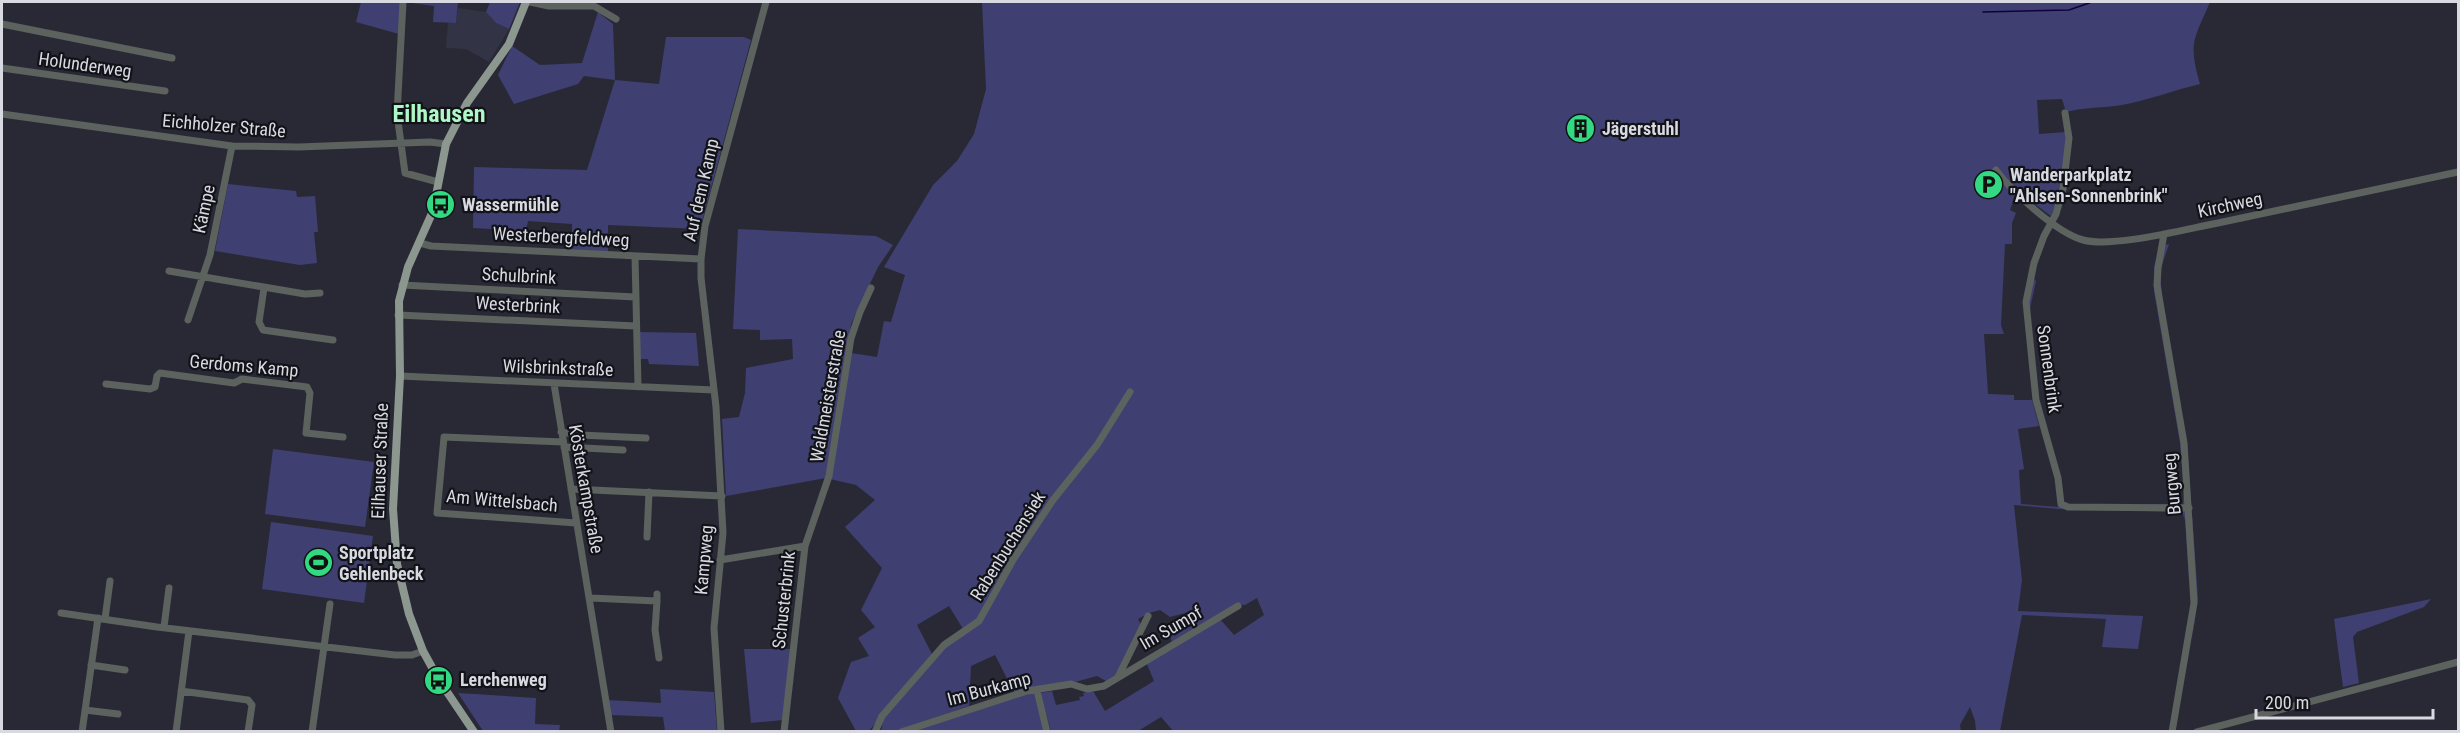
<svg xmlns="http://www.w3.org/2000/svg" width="2460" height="733" viewBox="0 0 2460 733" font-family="'Roboto Condensed',sans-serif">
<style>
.built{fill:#323345}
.green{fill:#3f3f72}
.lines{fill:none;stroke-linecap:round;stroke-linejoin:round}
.stream{stroke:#100040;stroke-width:1.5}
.minor{stroke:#5c625d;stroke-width:7}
.major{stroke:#8c988f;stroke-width:8}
.labels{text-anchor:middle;stroke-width:4.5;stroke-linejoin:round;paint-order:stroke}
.street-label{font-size:18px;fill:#d9d9e2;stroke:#121318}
.poi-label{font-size:18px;font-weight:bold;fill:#d9d9e2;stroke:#121318;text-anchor:start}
.district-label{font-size:24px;font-weight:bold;fill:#adf8c6;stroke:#121318}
</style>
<rect width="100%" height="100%" fill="#292936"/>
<path class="built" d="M458,8L486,12L496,23L509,29L489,62L466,49L446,48L448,23H456Z"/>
<path class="green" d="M361,2H401L399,34L356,22Z
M405,2H458L456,23L433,22L434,6Z
M490,2H520L509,29L496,23L486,12Z
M982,2H2210C2194,40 2188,42 2200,84C2175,90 2148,100 2122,105C2103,108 2084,107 2066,112L2062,99L2037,100L2039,134L2066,132C2065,159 2064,191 2051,216L2024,196L2020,201H2013L2010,210L2016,213L2012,223V244H2005L2001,325L2004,334H1984L1988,394L2014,395V400H2032L2039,426L2018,429L2024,469L2019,470L2021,504L2058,507L2062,503L2059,479L2037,400L2028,320L2027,302L2032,277L2036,281L2029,313L2038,399L2060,478L2063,503L2070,505L2183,504L2184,490L2180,443L2154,291V267L2160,246L2169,244L2161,268V284L2163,309L2187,444L2198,598L2192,639L2196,604L2194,577L2189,578L2185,520L2182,512L2059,509L2014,505L2022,580L2018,611L2143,616L2138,649L2102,647L2106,619L2022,615L2000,731H1976L1975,721L1970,707L1960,725L1961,732H1174L1161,717L1138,731H1051L1040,693L1052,691L1056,705L1080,700L1079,697L1084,696L1083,693L1093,691L1105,711L1154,681L1146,662L1220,619L1234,635L1264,615L1257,598L1245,605L1236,604L1173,644L1165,627L1187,616L1189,612L1170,617L1160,610L1149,613L1138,619L1142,627C1134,645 1124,671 1108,682L1097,676L1075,682L1014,692L995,655L971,666L969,706L895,731H881L884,716L945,646L969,629L966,625L963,629L949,606L917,625L932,654L869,731H856L838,698L851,662L869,656L858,638L875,627L861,610L882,568L845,527L875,500L856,485L830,479L851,353L877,357L884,321L891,322L905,275L884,267L933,185L957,161L974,134L986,89Z
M598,12L613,24L615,80L659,84L666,37H744L751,40L700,229L608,225V253L572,250V224L528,221L526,231L473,228L474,167L587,170L615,80L584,76L578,84L514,104L498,75L512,46L540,65L582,63Z
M228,184L296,191L297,197L315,196L318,232H314L317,263L300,265L215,251Z
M738,229L876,236L893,245L878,267L851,324L826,478L726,496L722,419L739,417L745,393L746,368L793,359L792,339L760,340V330L733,329Z
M639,332L696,333L699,366L649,364L648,359H639Z
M273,449L374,462L365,527L265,514Z
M271,522L373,536L364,603L262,589Z
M2431,599L2424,607L2357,632L2353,637L2359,683L2343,687L2334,619Z
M744,649H791L783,720L751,723Z
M660,689L714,692L717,731H665L663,717L611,715L608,700L661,703Z
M1027,692L1034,694L1045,732H907Z
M458,693L536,698L535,724L560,725L559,731H483Z"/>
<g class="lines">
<path class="stream" d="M1983,12L2069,10L2092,2"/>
<path class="minor" d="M403,2L397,114L405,173L438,182
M530,2L549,6H594L616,19
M2,24L172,58
M2,68L165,91
M2065,113L2069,138L2063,189L2056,214L2044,236L2034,263L2026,302L2036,400L2058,478L2061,504L2068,507L2189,508
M2,114L232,146L299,147L430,142L446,144
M1996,170C2012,192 2057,233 2083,240C2113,248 2186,229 2218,223C2298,206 2378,189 2458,172
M2164,234L2158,268L2157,285L2184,443L2194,603L2172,732
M420,243L431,246L701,259
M635,256L638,387
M169,271L305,294L320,293
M402,285L635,297
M264,288L259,322L263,330L333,340
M398,315L636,326
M188,320L210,255L232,146
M400,376L714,390
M106,384L150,389L155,387L157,376L160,373L234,383L242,379L307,387L310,393L306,433L343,437
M554,384L611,732
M561,432L580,435L646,438
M563,442L444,437L437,513L576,523
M564,447L623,450
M571,489L722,496
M647,537L649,492
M720,560L805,546
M590,598L657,601V594
M657,601L655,630L659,658
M61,613L157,627L395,655H412L423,651
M105,619L110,581
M164,627L169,588
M91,665L125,670
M1118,677L1148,616
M181,691L248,700L252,705L248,732
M1037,691L1047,732
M85,710L118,714
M82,732L98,618
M176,732L189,631
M312,732L330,604
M721,732L714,628L723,533L716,407L701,278V259L705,226L766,2
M784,732L805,546L829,476L851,338L860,312L871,288
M875,732L882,716L944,645L979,621L1013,560L1053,500L1097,445L1130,392
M901,732L1027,691L1071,684L1087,689L1104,686L1238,606
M2197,732L2458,662"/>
<path class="major" d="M474,732L439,680L423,651L409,614L397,564L393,509L400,376L399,301L408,267L433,211L446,144L467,103L509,44L526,2"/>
</g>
<defs>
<symbol id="building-disc" viewBox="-11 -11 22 22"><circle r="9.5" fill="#33d882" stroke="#121318"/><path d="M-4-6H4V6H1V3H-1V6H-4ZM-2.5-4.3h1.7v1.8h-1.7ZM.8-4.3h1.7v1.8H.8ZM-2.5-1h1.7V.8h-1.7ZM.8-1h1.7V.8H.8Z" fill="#111"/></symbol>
<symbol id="parking-disc" viewBox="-11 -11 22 22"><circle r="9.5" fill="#33d882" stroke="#121318"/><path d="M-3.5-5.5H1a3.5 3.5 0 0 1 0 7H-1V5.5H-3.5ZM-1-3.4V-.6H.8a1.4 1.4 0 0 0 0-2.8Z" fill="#111"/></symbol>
<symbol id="bus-disc" viewBox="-11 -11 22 22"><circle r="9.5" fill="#33d882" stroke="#121318"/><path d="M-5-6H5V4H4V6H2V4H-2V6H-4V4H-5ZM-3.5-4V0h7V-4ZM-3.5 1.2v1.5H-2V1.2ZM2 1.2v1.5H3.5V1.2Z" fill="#111"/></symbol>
<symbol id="stadium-disc" viewBox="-11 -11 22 22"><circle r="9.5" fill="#33d882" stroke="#121318"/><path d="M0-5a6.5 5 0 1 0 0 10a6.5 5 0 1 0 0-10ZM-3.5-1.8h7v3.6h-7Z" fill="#111"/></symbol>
</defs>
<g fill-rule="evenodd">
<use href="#building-disc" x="1564" y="112" width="33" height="33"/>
<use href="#parking-disc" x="1972" y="168" width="33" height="33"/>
<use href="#bus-disc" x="424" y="188" width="33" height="33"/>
<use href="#stadium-disc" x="302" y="546" width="33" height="33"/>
<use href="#bus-disc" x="422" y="664" width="33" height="33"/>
</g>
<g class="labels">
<g class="street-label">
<text transform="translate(85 65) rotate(8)" y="6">Holunderweg</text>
<text transform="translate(224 126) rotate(5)" y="6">Eichholzer Straße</text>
<text transform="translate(701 190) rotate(-77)" y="6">Auf dem Kamp</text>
<text transform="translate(2230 205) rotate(-12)" y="6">Kirchweg</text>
<text transform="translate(204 209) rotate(-78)" y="6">Kämpe</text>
<text transform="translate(561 237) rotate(3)" y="6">Westerbergfeldweg</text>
<text transform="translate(519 276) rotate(3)" y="6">Schulbrink</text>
<text transform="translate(518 305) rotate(3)" y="6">Westerbrink</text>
<text transform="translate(244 366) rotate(5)" y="6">Gerdoms Kamp</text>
<text transform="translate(558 368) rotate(2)" y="6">Wilsbrinkstraße</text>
<text transform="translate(2049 369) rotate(82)" y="6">Sonnenbrink</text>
<text transform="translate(828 396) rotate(-80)" y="6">Waldmeisterstraße</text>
<text transform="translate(380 461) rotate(-88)" y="6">Eilhauser Straße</text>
<text transform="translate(2172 484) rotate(-95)" y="6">Burgweg</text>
<text transform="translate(586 489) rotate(80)" y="6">Kösterkampstraße</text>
<text transform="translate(502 501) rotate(5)" y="6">Am Wittelsbach</text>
<text transform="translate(1008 546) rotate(-58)" y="6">Rabenbuchensiek</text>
<text transform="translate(704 560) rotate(-85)" y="6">Kampweg</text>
<text transform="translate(784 600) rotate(-84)" y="6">Schusterbrink</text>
<text transform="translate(1171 628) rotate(-30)" y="6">Im Sumpf</text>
<text transform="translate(989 689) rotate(-15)" y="6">Im Burkamp</text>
</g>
<g class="poi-label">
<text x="1602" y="135">Jägerstuhl</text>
<text x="2010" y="181">Wanderparkplatz<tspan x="2010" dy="21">"Ahlsen-Sonnenbrink"</tspan></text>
<text x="462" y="211">Wassermühle</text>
<text x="339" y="559">Sportplatz<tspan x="339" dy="21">Gehlenbeck</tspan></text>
<text x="460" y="686">Lerchenweg</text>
</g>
<g class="district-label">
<text x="439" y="122">Eilhausen</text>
</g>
</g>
<rect width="2460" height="733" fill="none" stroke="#d9d9e2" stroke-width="6"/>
<path d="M2256 709v9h177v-9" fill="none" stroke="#d9d9e2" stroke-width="3"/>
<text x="2265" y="709" font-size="18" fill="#d9d9e2" stroke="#121318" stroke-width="4.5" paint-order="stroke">200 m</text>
</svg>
